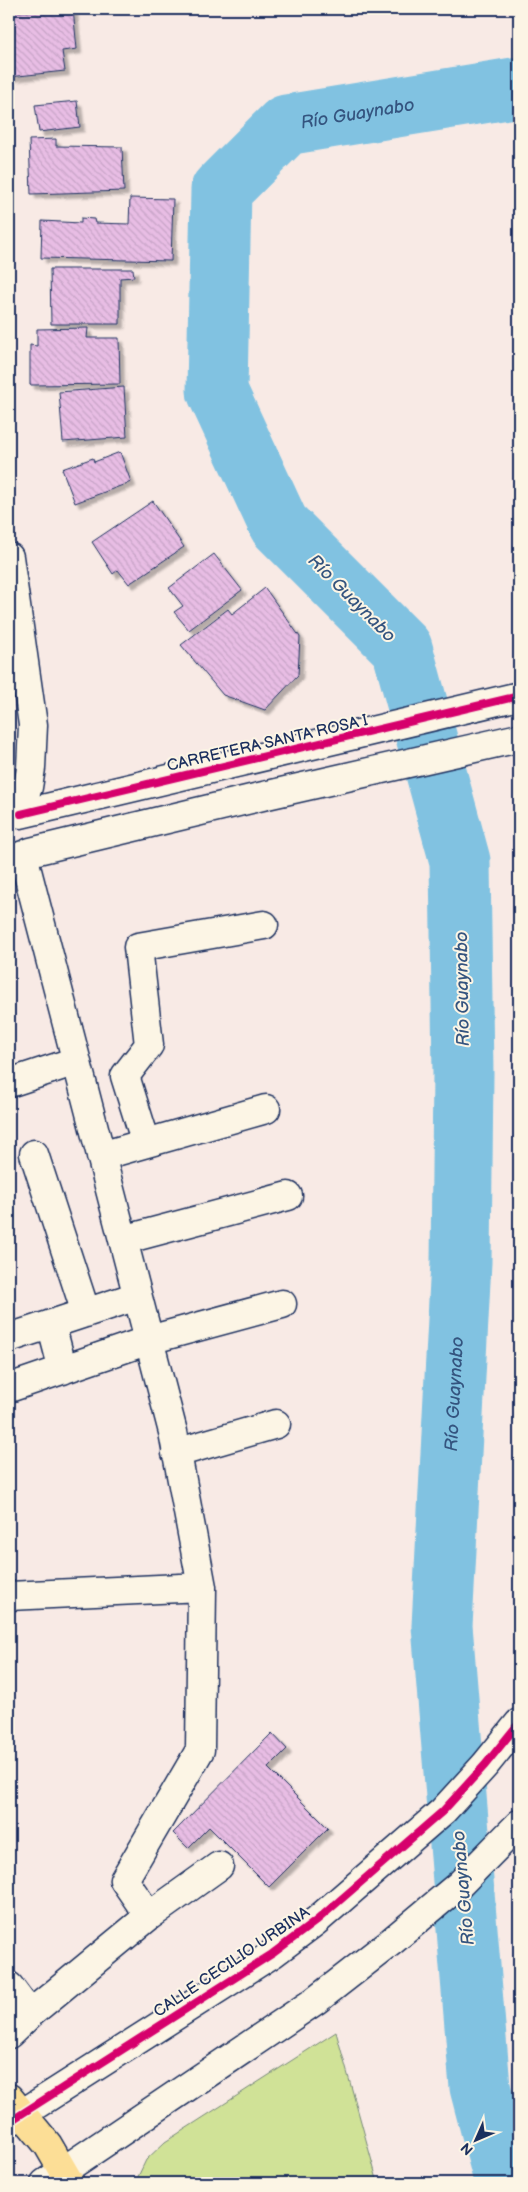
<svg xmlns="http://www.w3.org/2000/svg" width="528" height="2192" viewBox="0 0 528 2192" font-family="'Balsamiq Sans',sans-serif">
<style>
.green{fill:#d0e297;stroke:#76887a}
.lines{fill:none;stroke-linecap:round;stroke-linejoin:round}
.river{stroke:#81c2e1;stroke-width:61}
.building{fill:url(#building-back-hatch);stroke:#1b2f5e;filter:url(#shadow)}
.minor-casing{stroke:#1b2f5e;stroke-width:31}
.major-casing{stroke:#1b2f5e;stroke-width:31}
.minor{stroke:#fcf5e5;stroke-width:28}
.major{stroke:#fcde96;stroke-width:28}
.cycleway-casing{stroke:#fcf5e5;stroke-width:11}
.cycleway{stroke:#d6006c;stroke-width:8}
.labels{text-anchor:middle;stroke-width:4;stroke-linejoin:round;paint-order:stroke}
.street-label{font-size:16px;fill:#1b2f5e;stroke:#fcf5e5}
.water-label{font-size:18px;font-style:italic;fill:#34547f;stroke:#fcf5e5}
</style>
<defs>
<pattern id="building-back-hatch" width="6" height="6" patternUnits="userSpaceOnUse" patternTransform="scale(1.25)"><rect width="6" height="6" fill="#e8bde4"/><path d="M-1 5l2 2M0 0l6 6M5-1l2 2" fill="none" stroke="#c6a3c6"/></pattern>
<filter id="shadow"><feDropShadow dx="4.5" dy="4.5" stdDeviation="1" flood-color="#0004"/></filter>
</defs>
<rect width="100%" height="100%" fill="#f8eae5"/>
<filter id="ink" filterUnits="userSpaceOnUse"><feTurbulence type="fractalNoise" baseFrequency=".02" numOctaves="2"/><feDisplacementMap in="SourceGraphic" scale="10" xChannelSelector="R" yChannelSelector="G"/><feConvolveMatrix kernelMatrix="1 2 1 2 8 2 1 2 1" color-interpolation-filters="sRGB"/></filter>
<g filter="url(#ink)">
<path class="green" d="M336,2032L378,2183H135L146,2160L165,2142Z"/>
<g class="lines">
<path class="river" id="s1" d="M505,2183L480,2087L442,1626L461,1262L463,1073L460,861L402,648L279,525L217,391L221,190L286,125L519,87"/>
</g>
<path class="building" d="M9,9H67L9,12Z
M73,9L77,49L62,51L65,71L9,77V12Z
M77,101L80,127L39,132L35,105Z
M56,139V146L122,147L124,191L31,194L29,140Z
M130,198L173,199L171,261L41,258L42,221L81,223V218L94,219L95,223L129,224Z
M50,269H133L134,277L120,278V324H51Z
M88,328L87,338H119L120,384L30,385V345L37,346V329Z
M124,387L127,437L63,442L59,392Z
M120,452L131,482L75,503L62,469L93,458L94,462Z
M153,501L184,547L129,584L118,570L113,574L92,542Z
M214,554L242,590L189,630L174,612L183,606L169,588Z
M265,588L300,637L298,675L265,710L223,695L181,645L228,609L232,614Z
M272,1733L287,1749L268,1768L328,1828L269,1887L209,1827L188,1848L173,1833Z"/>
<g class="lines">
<defs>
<path id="minor" d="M9,557L33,725L31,768L28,787L13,814
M21,814L519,696
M30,852L263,796L519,738
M23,855L173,1432L202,1587L200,1750L124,1880L149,1916L30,2014
M9,1083L76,1061
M146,1143L125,1076L149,1045L138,947L264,925
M34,1154L86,1313
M101,1156L266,1109
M123,1240L288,1196
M51,1324L63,1370
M9,1338L137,1296
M9,1388L149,1340L282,1304
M176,1453L276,1424
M9,1596L202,1587
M149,1916L219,1866
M9,1986L30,2014L9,2034
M9,2122L272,1954L316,1921L443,1811L485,1765L519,1723
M45,2183L315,2001L392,1941L459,1885L519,1824"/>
<path id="major" d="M9,2098L48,2145L70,2183"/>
</defs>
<use href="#minor" class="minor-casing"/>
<use href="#major" class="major-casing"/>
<use href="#minor" class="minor"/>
<use href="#major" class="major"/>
<defs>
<path id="cycleway" d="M21,814L519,696
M9,2122L272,1954L316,1921L443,1811L485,1765L519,1723"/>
</defs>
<use href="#cycleway" class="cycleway-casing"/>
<use href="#cycleway" class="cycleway"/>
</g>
</g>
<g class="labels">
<g class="street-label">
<text transform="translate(267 742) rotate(-13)" y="6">CARRETERA SANTA ROSA I</text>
<text transform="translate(231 1961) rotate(-34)" y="6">CALLE CECILIO URBINA</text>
</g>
<g class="water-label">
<text dy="6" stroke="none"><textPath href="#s1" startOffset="2235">Río Guaynabo</textPath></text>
<text transform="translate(352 598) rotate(45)" y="6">Río Guaynabo</text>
<text transform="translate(462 989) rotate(-91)" y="6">Río Guaynabo</text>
<text dy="6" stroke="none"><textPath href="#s1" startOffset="794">Río Guaynabo</textPath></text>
<text transform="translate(463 1888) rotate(-95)" y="6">Río Guaynabo</text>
</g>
</g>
<rect width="528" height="2192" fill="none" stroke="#fcf5e5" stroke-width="30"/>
<rect x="15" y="15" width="498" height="2162" fill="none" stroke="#1b2f5e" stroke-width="2" filter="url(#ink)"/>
<g transform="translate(476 2140) rotate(225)" stroke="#fcf5e5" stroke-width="4" paint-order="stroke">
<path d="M0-4L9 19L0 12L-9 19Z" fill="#1b2f5e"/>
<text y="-8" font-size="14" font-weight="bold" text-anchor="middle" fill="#1b2f5e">N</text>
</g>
</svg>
